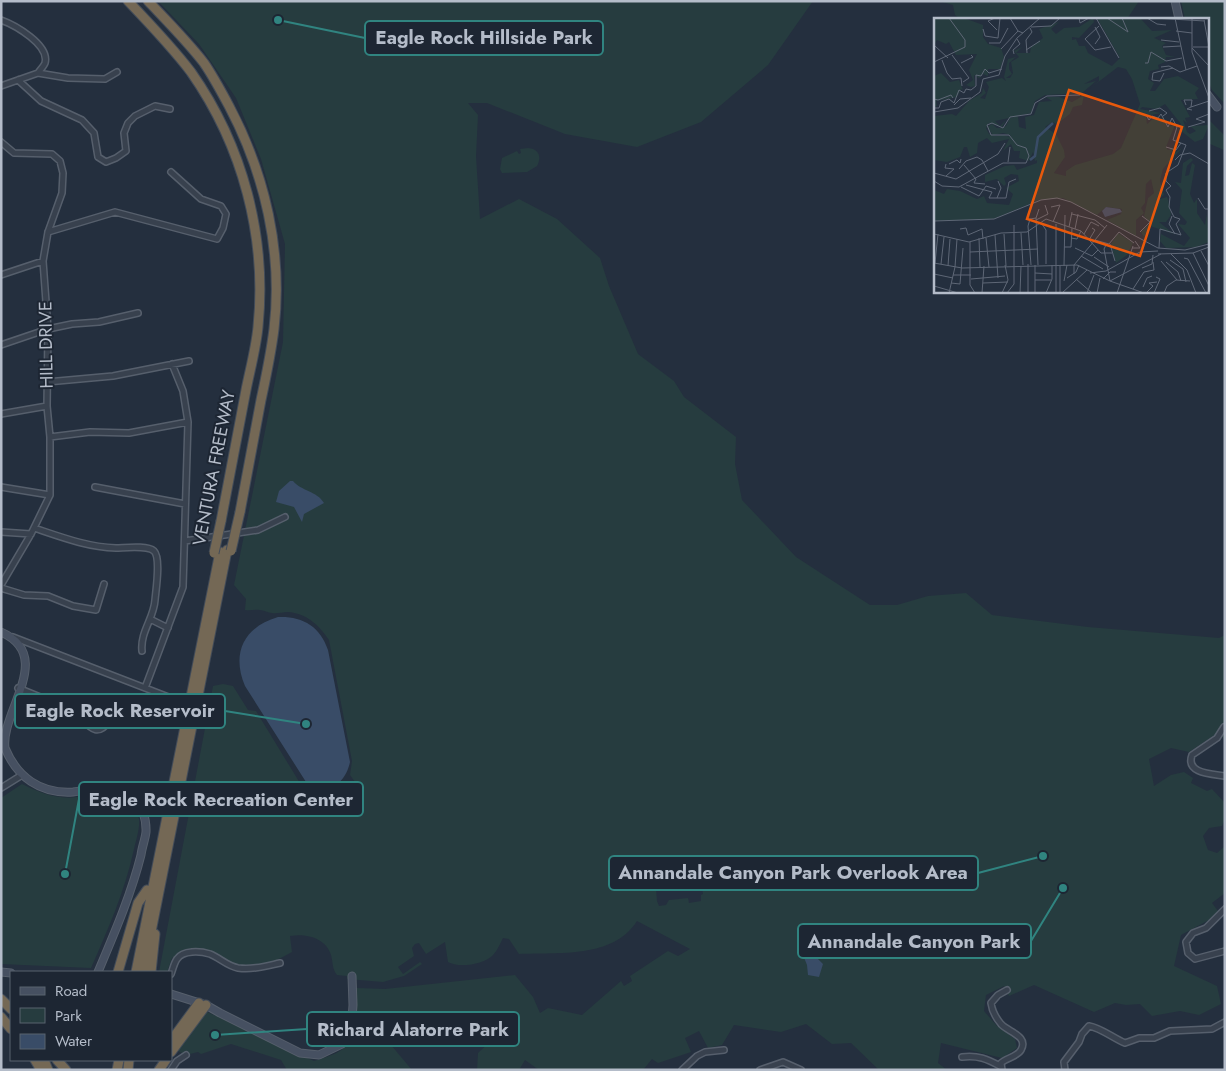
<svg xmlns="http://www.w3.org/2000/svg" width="1226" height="1071" viewBox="0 0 1226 1071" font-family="Jost,sans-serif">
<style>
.green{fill:#263c3f;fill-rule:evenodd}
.water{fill:#394c67}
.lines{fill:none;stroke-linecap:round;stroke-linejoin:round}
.street-casing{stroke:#565f6c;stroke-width:8}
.secondary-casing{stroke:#565f6c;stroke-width:9}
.highway-casing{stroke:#434c59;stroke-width:11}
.street{stroke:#38414e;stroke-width:5}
.secondary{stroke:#465061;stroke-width:7}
.highway{stroke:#746855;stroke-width:9}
.highway-bridge-casing{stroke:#434c59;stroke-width:11;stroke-linecap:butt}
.highway-bridge{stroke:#746855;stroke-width:9}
.labels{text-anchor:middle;stroke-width:4;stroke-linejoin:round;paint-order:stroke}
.street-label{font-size:18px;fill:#b4bcc9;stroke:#1d2633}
.inset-river{fill:none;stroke:#394c67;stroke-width:2.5}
.inset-road{fill:none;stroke:#5e6776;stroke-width:1}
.view{fill:#e8590c;fill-opacity:0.15;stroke:#e8590c;stroke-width:2.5}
.inset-edge{fill:none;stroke:#b4bcc9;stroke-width:2.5}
.leader{fill:none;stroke:#308480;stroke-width:2}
.callout-dot{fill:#308480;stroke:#1d2633;stroke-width:2}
.callout{fill:#1d2633;stroke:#308480;stroke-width:2}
.callout-label{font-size:19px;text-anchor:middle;font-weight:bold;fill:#b4bcc9}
</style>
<rect width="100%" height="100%" fill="#242f3e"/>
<path class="green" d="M158,1H813L768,65L701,122L637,147L565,134L487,103H468L478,115L476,156L480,219L519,199L557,219L600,258L609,286L638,354L674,381L684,397L736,437L735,464L742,500L796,557L870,605H897L928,596L966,593L992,615L1088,627L1219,638L1225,635V741L1219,732L1189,752L1171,748L1149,759L1154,786L1171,775L1184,772L1193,778L1191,783L1207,791L1212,789L1225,803V819L1222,826L1209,828L1203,836L1208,850L1217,853L1225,846V893L1212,903L1218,911L1209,920L1181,935L1174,966L1217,986L1221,1004L1199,1015L1180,1011L1152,1016L1140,1004L1126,1005L1115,1003L1094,1012L1034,985L1009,996L1004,986L986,995L984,1011L997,1026L1015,1039L1017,1048L1002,1058L941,1043L938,1063L947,1070H879L851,1043L832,1044L806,1024L781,1032L734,1025L722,1045L708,1048L699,1031L685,1038L691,1052L658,1063L652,1059L643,1070H539L525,1060L519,1070H477L478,1053L510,1023L509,1015L483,1012L459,1015L410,1036H394L391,1045L412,1070H287L281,1060L231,1044L201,1054L198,1052L186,1055L176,1050L205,1011L216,1016L220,1013L253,1033L314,1061C322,1058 332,1056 340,1051C359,1038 356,1008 357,988L385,989L515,975L533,997L540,1013L548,1008L582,1015L621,981L624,986L632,981L630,976L668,951L678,956L690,949L637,921C613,959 558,952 519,954L509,939L503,938C500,944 497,951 493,955C484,965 458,968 448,962L445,942L426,954L419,943L415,944L412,948L414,956L398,967L403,974L420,962L422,964L404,976L383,982L347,979V976L337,975C332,969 333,962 331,955C326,938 306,933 290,936L292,952C277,960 262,969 245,967C225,966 211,948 190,951C184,951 178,956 172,958L167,972H159L213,686L223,684L233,686L248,710L256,711L303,788L312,792L334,793L340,800L355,782L350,775L352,761L329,640C319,625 306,613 288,612C282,612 277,614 272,613C268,613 264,610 260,610C255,609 250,611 245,610L246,599L234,585L283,342L285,244L261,159L236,98L199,44ZM699,867L703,894L701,895V901L689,903L688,898L669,900L666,905L659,906L657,901L655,876L660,871Z
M939,1H1139L1127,19H960L955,15L953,5Z
M1181,1H1225V104L1212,90L1207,79V19H1185Z
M1207,118L1225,136L1224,150L1210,144L1207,145Z
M528,148C539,149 542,157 537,166L527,172L502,173L500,169L502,158L517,151L519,154L521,153L520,149Z
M22,784C38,792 58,800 77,797C88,795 100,791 111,792C125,794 137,805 139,819C140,829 136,840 134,849C125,891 108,929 91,968L1,964V798Z"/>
<path class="water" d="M290,481H293C301,491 317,491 324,503L304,514L302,522L294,507L276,502L279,491Z
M278,617C302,616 320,626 328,650L350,762C345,785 326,797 306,782L245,686C231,653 244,627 278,617Z
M813,950L815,951L816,957L823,964L819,977L808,975L807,965L803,955L809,953Z"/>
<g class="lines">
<defs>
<path id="street" d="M1,20C15,25 50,45 45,63C44,66 40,70 38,73
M18,80L41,101L82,120L94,133L98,157L106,162L116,158L126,151L124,133L128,123L135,116L155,106L170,109
M1,86L38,73L68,78L105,79L117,72
M1,142L14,153L52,154L60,161L63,173L62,193L48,232L43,261L48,329L47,406L50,437V495L31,534L1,585
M48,232L115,212L217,239L223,228L226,214L221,206L201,199L171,172
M1,275L43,261
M1,345L48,329L72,324L99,322L138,313
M47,382L113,376L189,361
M1,414L47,406
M50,437L90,432L129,433L188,422
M1,487L50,495
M95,487L185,504
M34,528C61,537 87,547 116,548C124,548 147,545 154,551C161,558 156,589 155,600C154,618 140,632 142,651
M1,532L31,534
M185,541L258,530L285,517
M1,588L24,595L48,596L73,606L96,610L104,584
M150,619L168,628
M13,637L171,698
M18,688L72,710C86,719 94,744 111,719
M145,688L183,587L188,422L183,391L172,364
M1224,727L1217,738L1192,755C1185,774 1213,774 1225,776
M1,788L22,775
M1225,909L1206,928L1193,933L1186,942L1188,953L1195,959L1225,951
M171,974C173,969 174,963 177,959C183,950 200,951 210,954C220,958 227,966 238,968C252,970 266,966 280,963
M962,1057C978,1055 987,1059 1000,1066
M171,1070L177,1061L186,1055
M682,1070L697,1056L705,1052L724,1050
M760,1070L783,1062L801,1070
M1002,1070L1001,1063C1006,1058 1017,1057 1021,1050C1029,1036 1008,1032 1001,1024C996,1018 992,1011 991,1003L998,995L1007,990
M1065,1070L1064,1062L1079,1042L1082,1034L1089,1026C1101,1028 1113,1038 1125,1043L1139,1038H1154L1170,1031L1212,1029L1225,1022"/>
<path id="secondary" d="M1175,1L1179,19
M1207,94L1217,107
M1,632C56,656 0,712 5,748C17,777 40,794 73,792C83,791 92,787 102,786C129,786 147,806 146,832C145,840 142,847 141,855C131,895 114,934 98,972
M1,972L11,973
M171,994L206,1005L220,1013L300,1053L319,1055L342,1044L351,1032L353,1005L352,976"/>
<path id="highway" d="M128,1C150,24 172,47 191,72C243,146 267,237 258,327C256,348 250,370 246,390C238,434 229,477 221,521
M148,1C167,21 187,41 204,63C213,76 221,91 229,106C265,174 283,252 274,329C271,353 266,377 261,400C254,438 247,475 240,512
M118,972L138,903L147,890
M136,972L220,552
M143,972L227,550
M151,972L155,934
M1,999L11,1009
M1,1017L11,1029
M171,1041L199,1003
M171,1052L206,1005
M35,1060L41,1070
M44,1060L48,1070
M57,1060L66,1070
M117,1070L119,1060
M128,1070L129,1060
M159,1070L166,1060"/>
</defs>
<use href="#street" class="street-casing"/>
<use href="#secondary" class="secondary-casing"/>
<use href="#highway" class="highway-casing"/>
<use href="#street" class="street"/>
<use href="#secondary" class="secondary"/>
<use href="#highway" class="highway"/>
<defs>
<path id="highway-bridge" d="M231,551L240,512
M214,553L221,521"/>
</defs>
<use href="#highway-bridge" class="highway-bridge-casing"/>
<use href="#highway-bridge" class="highway-bridge"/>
</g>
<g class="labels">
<g class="street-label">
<text transform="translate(46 345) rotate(-91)" y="6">HILL DRIVE</text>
<text transform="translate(214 468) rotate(-79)" y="6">VENTURA FREEWAY</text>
</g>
</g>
<g transform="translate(934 18)">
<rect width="275" height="275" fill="#242f3e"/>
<path d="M30,0L49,7V19L54,26L67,30L70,39L66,51H54V58L49,56L45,60L40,57L41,68L37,69L32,67L39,62L35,52L43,36L22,37L15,24L12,26L3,22L0,27V1ZM159,0L160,4L145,20L138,19V22L142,21L145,28H151L154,35L178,48L186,40L163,0H206L218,13L238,12L220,20L232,25L228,28L232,37L241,39H232L231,44L224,47L225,51L216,53L214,61L220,65L216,73H221L230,61L244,58L265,70L261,75L264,81L247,82L256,99L251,100L253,105L249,102L253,114L256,116L262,113L256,108L275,107L269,121L261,124L246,112L247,106L231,86L223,91L208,89L206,91L227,95L212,98L213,106L221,99L224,103L229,99L233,109L241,107L232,129L234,132L239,130L236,138L248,130L229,151L226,163L230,177L223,182L233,179L234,182L237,197L232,204H225L240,216L216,208L210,219L207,214L216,205L210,198L214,180L220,175L217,161L212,166L211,185L207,190L210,195L202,202V218L173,202L187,196L188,191L172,189L163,197L129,180L105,182L59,201L0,203V172L10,176L13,171L26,173L43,181L50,178L53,185L75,187L79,176L72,170L85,163L84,157L77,156L70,160L72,166L70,168L63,161L51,164V157L71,148L80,147L83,152L103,145V142L101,143L99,134L95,143L85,140L86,133H80L77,126L69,133L75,121L58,125L53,120L44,125L43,135L36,139L33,129H30L26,139L13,144L0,142V98L18,96L22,98L35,83L48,75L49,70L52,75L46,80L51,81L55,69L52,64L68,60L72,63L70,59L74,41L82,39L75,45V51L78,56L72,60H76L79,55L77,44L85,39L80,33L88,29L82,35H96L97,29L109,20L105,11L125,4L117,11L122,16L130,10L145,9ZM184,49L192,51L198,61L206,86L187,130L179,136L141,147L132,153V158L120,155L131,139L130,132L122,116L111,109L118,104L123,106L136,96L139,89L148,87L150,77L138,84L125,79H112L118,83L105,84L100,97L91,99L92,111L85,109L84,98L76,100L72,108L68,110H63L58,106L53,109L59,117L69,115L76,117L77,119L69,117L62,118L55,116L52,110L55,105L68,109L72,102L66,108L61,103L97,95L101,83L111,77L148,75L162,63L150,66L165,58V63L155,71ZM7,55L16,64L25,62L29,72L27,71L23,79L2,83L3,88L0,89V58ZM257,140L259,142L253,148L251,158L255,157L258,145L261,147L256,176L260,185L263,181V195L271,207L273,196L275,224L262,229L232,230L226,223L227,216L250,228L256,220L244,206L251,207L253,204L245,195L248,172L241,164L247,165L249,145ZM184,215L199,225L193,237L182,245L177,226Z" fill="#263c3f" fill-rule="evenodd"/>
<path d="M172,189L186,191L188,194L171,199L168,193Z" fill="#394c67"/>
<path class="inset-river" d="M96,142L101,138L104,119L119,105"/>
<path class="inset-road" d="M61,0L54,3L63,12M76,0L84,13M145,0L146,5L155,0M162,0L185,40M173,0L194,14L188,0M213,0L223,6L232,7M219,0L271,3M241,0L252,52M258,0V34L275,80M270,2L275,29M97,9L117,8L126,0M49,11L51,18L64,20L66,0M242,13L258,15M151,21L161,32L177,29M151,21L165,8M227,22L245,24M55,25H66L74,10M161,26L166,19L161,9M1,28L14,40M229,29L247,28M259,29H275M258,30L275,48M67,31L84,13L89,15M92,32L106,23M93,35L92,22L98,14L96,10M80,36L79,32L86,26L83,21M18,37L35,60L29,64M8,42L13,55L18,61L27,60L28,68M0,44L31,29V22L15,0M27,45L39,39L37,37M211,45H214L217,34L232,43L248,40M227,49L235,48L246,54L263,48M230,55L226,63L218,62L219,55L239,50M0,81L4,82L17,77L19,80M20,87L26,81L37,80M252,87L250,82H258L257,89L253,91L258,92M257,89L275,83M0,90H5L7,84L15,81L20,85L25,72L30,75L32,71L37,72L42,68V57L47,58L51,51L55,55L68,51M215,93L226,90L233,95L229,98M0,94L24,90L46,74L49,61L65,57L71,38L83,20L106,0M212,97L215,102L218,98L224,100L227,96L234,109L238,100L243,109L239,122L252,127L244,147L232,155V163L237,168L232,172L236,179L235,189L240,199L246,201L242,206L247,217L226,211L225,230M254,109L271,104L262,101L275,96M232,129L242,132L247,125M241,142L246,137L256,135L275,146M74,144L76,129M12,146L11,150L20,151L12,158M15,146L23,142L26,145L27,141M30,147L42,161L40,165L51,166M25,151L32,143L43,139L48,142L54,153M0,155L22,161L64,136L71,125M0,163L8,168L25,169L69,145H92L95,138L92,130L83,127L75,117H57L53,107L58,105L69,110L76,99L97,96L101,85L113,78L146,77M32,167L58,174L55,180M27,169L45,178L52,168L62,171M55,180H72L75,164L82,161M63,180L67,170L64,163M264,180L271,191H275M117,189L126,187L119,204M138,196L161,202L171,210M238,198L235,206L241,216M102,202L114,196L111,187M0,203L60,201L107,182L123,180L137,184L224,230L251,232L275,226M108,206L112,212V246M122,206V275M135,209L138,194M26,211L32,210L34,217L48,211L49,221M141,211L144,196M206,214L216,204L208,198M87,215L89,247M0,216L35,224L67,215L93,214L112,201L147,213L167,235H178M70,216L72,248M150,216L157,204L165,208M61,217L64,260M45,220L46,249M52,220L55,249M137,220L143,221L147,213M155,222L161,212L158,210M161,222L173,207M36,224V267L41,275M176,226L181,243M172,227L170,231L176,263L210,275M130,229H137L138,210M141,230L158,238L164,232M198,230H206L201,223M267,233L275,248M36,234L104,231M259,235L275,268M224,236L259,235L275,229M237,236L253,252L262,275M147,238L169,251M160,239L175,249M250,240L254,241L272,275M236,242L249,251L252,264M227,243L243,262M232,244L244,254L247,263M0,245L28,250L143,247L176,263L227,236M1,245L4,216M7,246L10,219M97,247L94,208L96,201L102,200M101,247V275M104,247L102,200L105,191M14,248L16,221M130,248L131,197M21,249L23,221M208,250L218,246L219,237M101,255L118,256M156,255L172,253L206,234L224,233M0,256L19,260M140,256V247L161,222L175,226L185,214L200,225M19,257H37M133,260L142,254L145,247M37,261L71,258M142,261L158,275M169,261L176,254H182M101,262H117M130,263L133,247M17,265L26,266L29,230M49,265L74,264M0,268L24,275M209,269L213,260L218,258M199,271L210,254L220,252L219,244M94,274V246M15,275L21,249M48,275L50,248M68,275L74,262L71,247M73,275L80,266V207M86,275L87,248M112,275L118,261V247M126,275V248M128,275L153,252M153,275L160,257M163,275L166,260M183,275L199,228M212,275L219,268L215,265L223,264M220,275L226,261L222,259M230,275L233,268L242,262L256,263"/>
<path class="view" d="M135,72L248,109L206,238L93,201Z"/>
<rect width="275" height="275" class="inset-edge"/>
</g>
<path class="leader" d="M278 20L365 38M306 724L225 711M65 874L79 799M1043 856L978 873M1063 888L1031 941M215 1035L307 1029"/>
<g class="callout-dot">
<circle cx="278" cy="20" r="5"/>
<circle cx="306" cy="724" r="5"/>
<circle cx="65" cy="874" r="5"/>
<circle cx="1043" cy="856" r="5"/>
<circle cx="1063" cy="888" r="5"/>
<circle cx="215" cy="1035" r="5"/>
</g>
<g class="callout">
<rect x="365" y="21" width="238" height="34" rx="5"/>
<rect x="15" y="694" width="210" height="34" rx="5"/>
<rect x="79" y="782" width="284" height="34" rx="5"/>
<rect x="609" y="856" width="369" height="34" rx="5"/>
<rect x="798" y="924" width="233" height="34" rx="5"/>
<rect x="307" y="1012" width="212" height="34" rx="5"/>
</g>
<g class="callout-label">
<text x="484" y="44">Eagle Rock Hillside Park</text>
<text x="120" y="717">Eagle Rock Reservoir</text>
<text x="221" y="806">Eagle Rock Recreation Center</text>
<text x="793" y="879">Annandale Canyon Park Overlook Area</text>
<text x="914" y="948">Annandale Canyon Park</text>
<text x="413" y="1036">Richard Alatorre Park</text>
</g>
<rect width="1226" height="1071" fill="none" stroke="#b4bcc9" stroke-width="5"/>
<rect x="10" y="971" width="162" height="90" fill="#1d2633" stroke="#59626f"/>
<rect x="20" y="987" width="25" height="8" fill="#465061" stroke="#59626f"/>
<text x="55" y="996" font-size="15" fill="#b4bcc9">Road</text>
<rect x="20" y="1008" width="25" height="15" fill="#263c3f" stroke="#59626f"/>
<text x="55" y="1021" font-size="15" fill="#b4bcc9">Park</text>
<rect x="20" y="1034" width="25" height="15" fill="#394c67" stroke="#59626f"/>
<text x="55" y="1046" font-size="15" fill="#b4bcc9">Water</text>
</svg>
